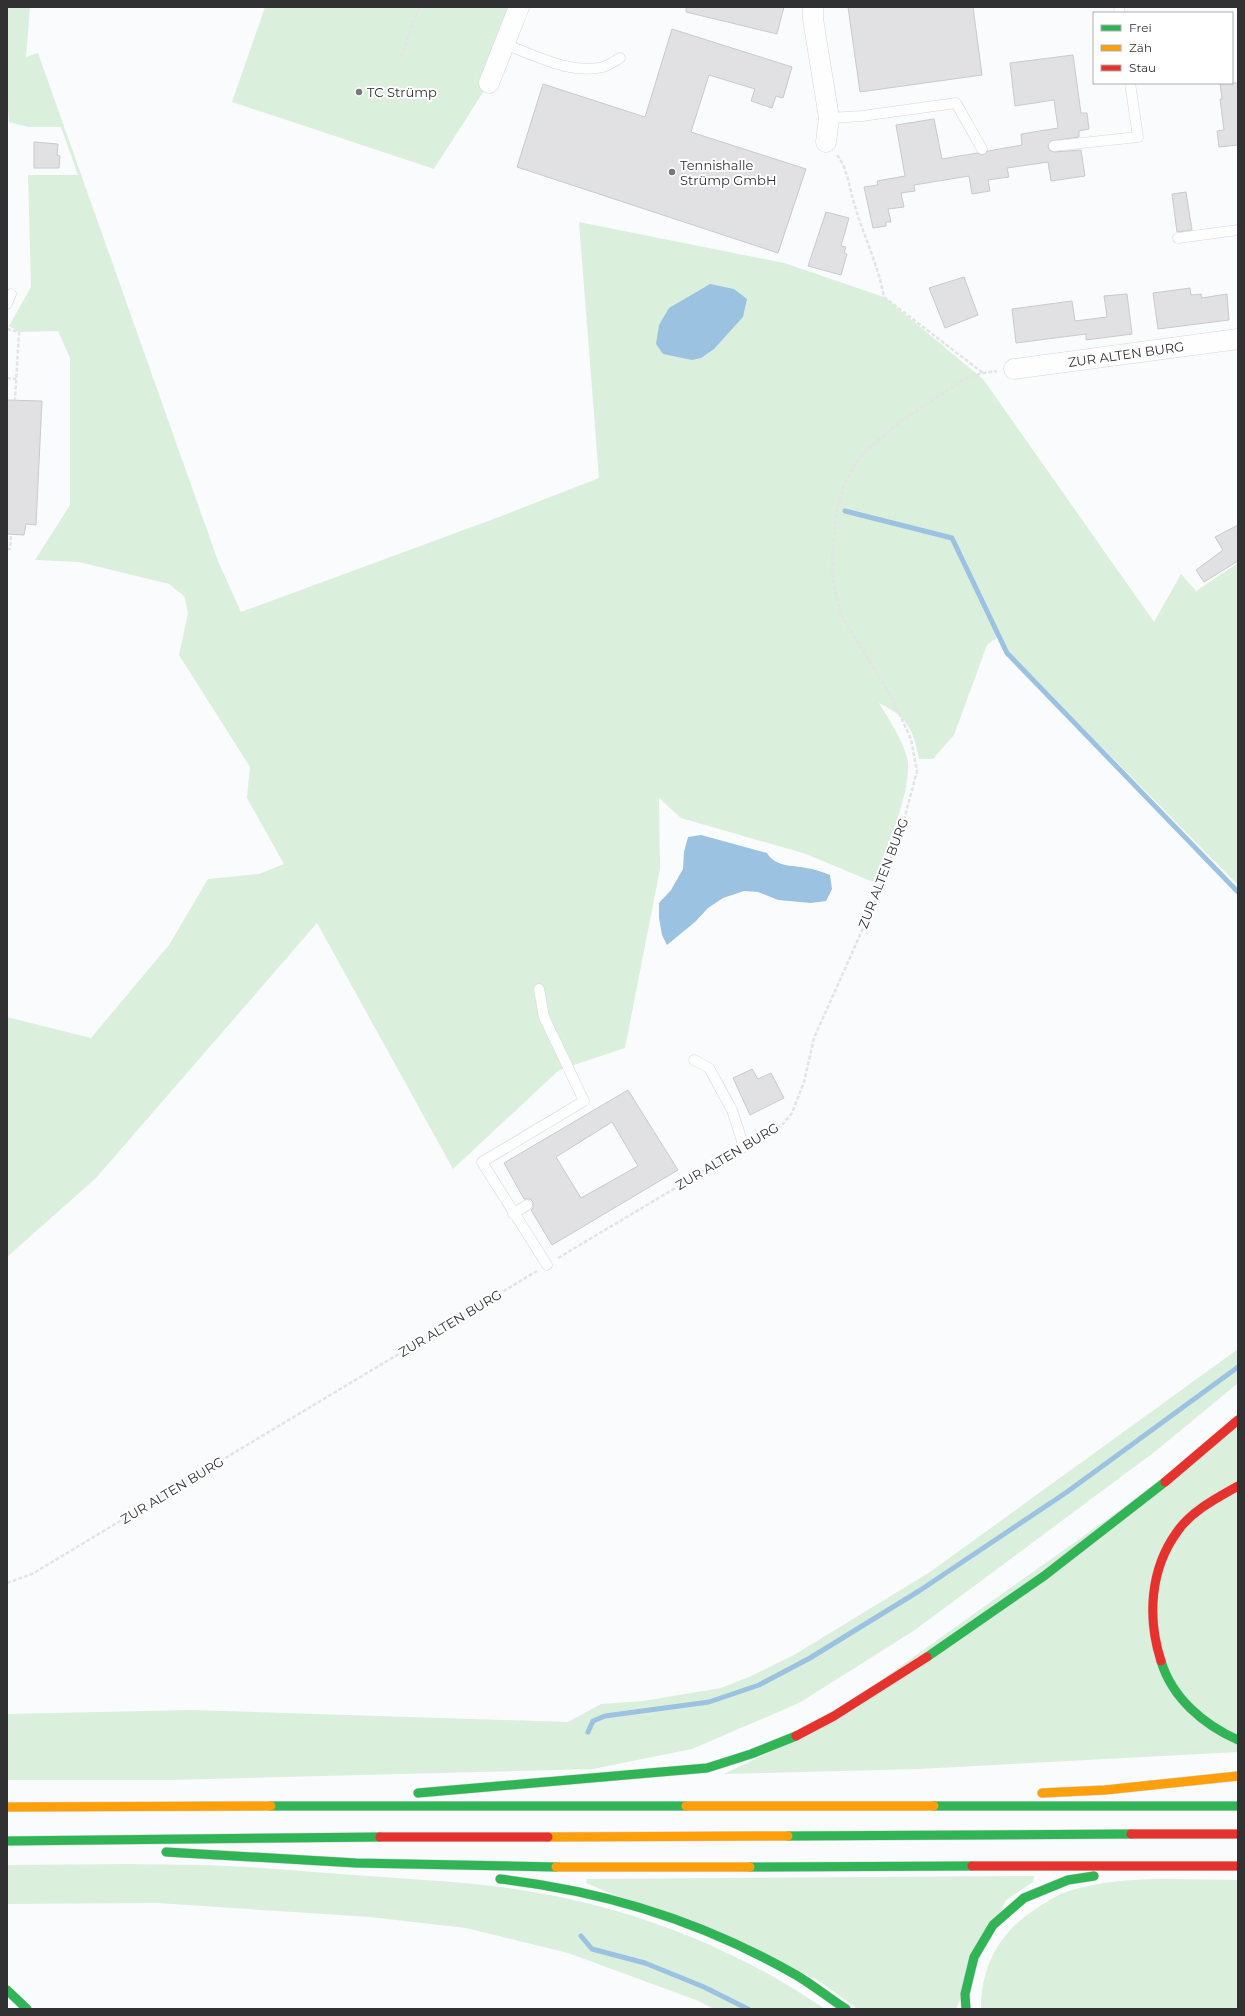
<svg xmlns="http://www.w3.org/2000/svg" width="1245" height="2016" viewBox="0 0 1245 2016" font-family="Montserrat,sans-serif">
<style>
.green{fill:#dbefdd}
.water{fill:#9cc2e2}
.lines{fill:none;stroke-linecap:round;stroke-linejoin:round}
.stream{stroke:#9cc2e2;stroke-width:5}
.building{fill:#e1e1e3;stroke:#cacacc;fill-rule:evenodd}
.lane-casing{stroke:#d5d6d8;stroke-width:11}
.street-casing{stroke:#d5d6d8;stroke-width:21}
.fast-casing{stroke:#d5d6d8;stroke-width:10}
.slow-casing{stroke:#d5d6d8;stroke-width:10}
.jam-casing{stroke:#d5d6d8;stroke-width:10}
.path{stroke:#e4e4e4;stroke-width:2.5;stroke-dasharray:4 2;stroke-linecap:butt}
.lane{stroke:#fefeff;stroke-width:10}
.street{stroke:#fefeff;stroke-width:20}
.fast{stroke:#30b455;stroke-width:9}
.slow{stroke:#ff9f0a;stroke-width:9}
.jam{stroke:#e5322d;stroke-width:9}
.poi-dot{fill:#77787a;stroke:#fff;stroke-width:1.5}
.labels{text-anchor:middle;stroke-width:4;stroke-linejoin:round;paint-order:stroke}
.poi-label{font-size:13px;fill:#313134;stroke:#fff;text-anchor:start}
.street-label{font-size:13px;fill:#313134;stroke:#fff}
</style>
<rect width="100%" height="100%" fill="#fafbfd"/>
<path class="green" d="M7,7H30L26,57L38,53L218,561L241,612L499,517L599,478L579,222L784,263L884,297L983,379L1154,622L1181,574L1196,591L1238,563V885L1009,653L998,637L987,645L954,735L933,759H919C913,728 907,717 879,703C888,718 907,746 908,764C909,799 886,849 873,882L806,854L681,818L659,798L660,869L625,1048L559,1070L453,1169L317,923L96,1178L7,1257V1017L91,1038L169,945L208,879L259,874L284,864L247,798L250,767L179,655L188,613L184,596L169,584L79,562L35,560L70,505V358L58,331L19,332L9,326L31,287L28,175H78L61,127H28L9,122L7,95Z
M265,7H519L489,83L434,169L232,102Z
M1238,1349V1383L1157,1450L915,1630L799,1703L692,1749L593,1769L171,1780H7V1714L191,1710L568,1722L601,1704L643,1701L721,1688L749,1677L794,1655L930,1572Z
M1238,1426V1752L919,1769L724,1774L801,1737Z
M129,1864C162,1865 195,1864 227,1866C274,1868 321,1873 368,1876C421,1880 475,1882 527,1891C633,1908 736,1948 825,2009H714L696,2000L568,1953L466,1928L370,1917L157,1903L7,1904V1865Z
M1034,1876L1033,1882L1006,1900L956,2009H858L816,1979L586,1883L587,1879Z
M1238,1880V2009H981C981,1971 996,1938 1027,1915C1039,1907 1052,1897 1066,1892C1120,1874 1182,1880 1238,1880Z"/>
<path class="water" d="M710,284L734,289L747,299L743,317L714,349L701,358L692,360L663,354L656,344L659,325L669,308Z
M701,835L767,853C775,867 792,865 806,868C814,869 822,872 830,875L832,889L826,901L811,903L778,900L758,892L744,891L723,898L708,908L695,922L667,945L662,935L659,918V903L671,890L683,869L684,852L688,837Z"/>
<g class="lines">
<path class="stream" d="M845,511L952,538L1007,653L1238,892
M588,1732L593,1721L605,1716L709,1702L759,1685L810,1658L919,1591L1067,1492L1238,1367
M581,1936L592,1949L645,1963L704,1987L748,2009"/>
</g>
<path class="building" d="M686,7H784L777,34L686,12Z
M848,7H973L982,75L860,92Z
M672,29L792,67L783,98L776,96L772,108L751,101L755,89L709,75L691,132L806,169L778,253L517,167L543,84L645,117Z
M1073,55L1081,113H1087L1089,129L1079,131V137L1051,141L1048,146L1049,150L1054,152L1081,150L1085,176L1051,181L1048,162L1007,168L1009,177L988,180L990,191L972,194L969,176L914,185L915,191L901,193L904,207L888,209L891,222H886V226L873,228L864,187L878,185L877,181L905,176L896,125L934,119L942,159L977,153L982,155L988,151L1022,145L1021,134L1058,128L1054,100L1015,106L1010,63Z
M1220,83H1238V145L1219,147L1217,131L1224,130L1220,99H1222Z
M34,142L58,144L57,155L60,156L59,168H34Z
M1186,192L1192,230L1177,232L1172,194Z
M826,212L849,218L841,246L846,247L844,253L847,254L841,275L808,266Z
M964,277L978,315L945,328L929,288Z
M1190,288L1191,295L1201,294L1202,298L1227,294L1229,320L1158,329L1153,293Z
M1127,294L1132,334L1086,340V334L1016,343L1012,309L1072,301L1075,321L1107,317L1104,296Z
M7,400L42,401L36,525L26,524L24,535L7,534Z
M1238,525V561L1204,582L1196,570L1223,550L1215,537Z
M752,1069L758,1079L771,1073L784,1098L750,1115L733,1078Z
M628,1090L678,1170L552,1245L531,1210L533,1208V1202L530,1199H524L504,1163ZM612,1122L638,1166L581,1198L556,1157Z"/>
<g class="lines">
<defs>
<path id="lane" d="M1119,7L1120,13
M504,44C535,55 570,75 603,67C609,65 615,61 620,58
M829,118L862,116L956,103L982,149
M1054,146L1138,137L1130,83
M1178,238L1238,230
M7,304L11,294
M539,989L544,1017L584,1101L482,1162L547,1265
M694,1060L709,1068L732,1110L744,1147
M513,1214L527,1205"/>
<path id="street" d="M813,7V19L829,118L826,142
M489,83L519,7
M1014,369L1238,339"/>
<path id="fast" d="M927,1657L1044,1576L1165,1482
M1161,1661C1172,1698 1204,1725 1238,1740
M418,1793L707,1768L751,1754L796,1736
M271,1806H686
M934,1806H1238
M788,1836L1131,1834
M7,1841L380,1837
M166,1852L356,1863L556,1867
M750,1867L972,1866
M500,1879C605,1891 704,1922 796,1975C813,1985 829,1998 846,2009
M7,1990L27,2009
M966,2009L965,1994L974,1957L993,1925L1024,1898L1068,1880L1094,1876"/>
<path id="slow" d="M1042,1793L1105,1790L1238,1776
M686,1806H934
M7,1807L271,1806
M548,1837L788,1836
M556,1867H750"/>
<path id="jam" d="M1165,1482L1238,1420
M1161,1661C1147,1618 1150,1569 1177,1532C1191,1511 1217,1498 1238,1486
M796,1736L834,1716L927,1657
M1131,1834H1238
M380,1837H548
M972,1866H1238"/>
</defs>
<use href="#lane" class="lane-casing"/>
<use href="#street" class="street-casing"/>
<use href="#fast" class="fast-casing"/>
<use href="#slow" class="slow-casing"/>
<use href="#jam" class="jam-casing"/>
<path class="path" d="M401,57L419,7
M837,155C848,169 849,187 854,203C863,235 878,264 884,297L983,373
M7,329L19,332L15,400
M7,378L16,379
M7,549H10L11,534
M756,1140L781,1126L792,1113L804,1082L814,1038L877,897L903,824L917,771L911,739L891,696L841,615L833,581L832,556L837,511L844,485L856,462L866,451L901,421L966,378L983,373L997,371
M558,1258L734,1153
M7,1583L32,1574L537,1271"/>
<use href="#lane" class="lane"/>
<use href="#street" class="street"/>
<use href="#fast" class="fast"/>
<use href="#slow" class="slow"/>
<use href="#jam" class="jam"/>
</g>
<g class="poi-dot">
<circle cx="359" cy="92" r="4"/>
<circle cx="672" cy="172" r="4"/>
</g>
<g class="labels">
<g class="poi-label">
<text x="367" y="97">TC Strümp</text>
<text x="680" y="170">Tennishalle<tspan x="680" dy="15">Strümp GmbH</tspan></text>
</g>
<g class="street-label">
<text transform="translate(1126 354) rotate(-8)" y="5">ZUR ALTEN BURG</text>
<text transform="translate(883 873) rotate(-69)" y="5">ZUR ALTEN BURG</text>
<text transform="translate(727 1156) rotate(-31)" y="5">ZUR ALTEN BURG</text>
<text transform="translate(450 1323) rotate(-31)" y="5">ZUR ALTEN BURG</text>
<text transform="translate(172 1490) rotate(-31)" y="5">ZUR ALTEN BURG</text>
</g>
</g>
<rect width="1245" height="2016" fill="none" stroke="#313134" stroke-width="16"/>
<rect x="1093" y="12" width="140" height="72" fill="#ffffff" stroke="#adadae"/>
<rect x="1101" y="25" width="20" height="6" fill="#30b455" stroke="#adadae"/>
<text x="1129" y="32" font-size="12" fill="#313134">Frei</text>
<rect x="1101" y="45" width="20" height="6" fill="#ff9f0a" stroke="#adadae"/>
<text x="1129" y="52" font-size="12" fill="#313134">Zäh</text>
<rect x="1101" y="65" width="20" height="6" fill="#e5322d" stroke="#adadae"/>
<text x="1129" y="72" font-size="12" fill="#313134">Stau</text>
</svg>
